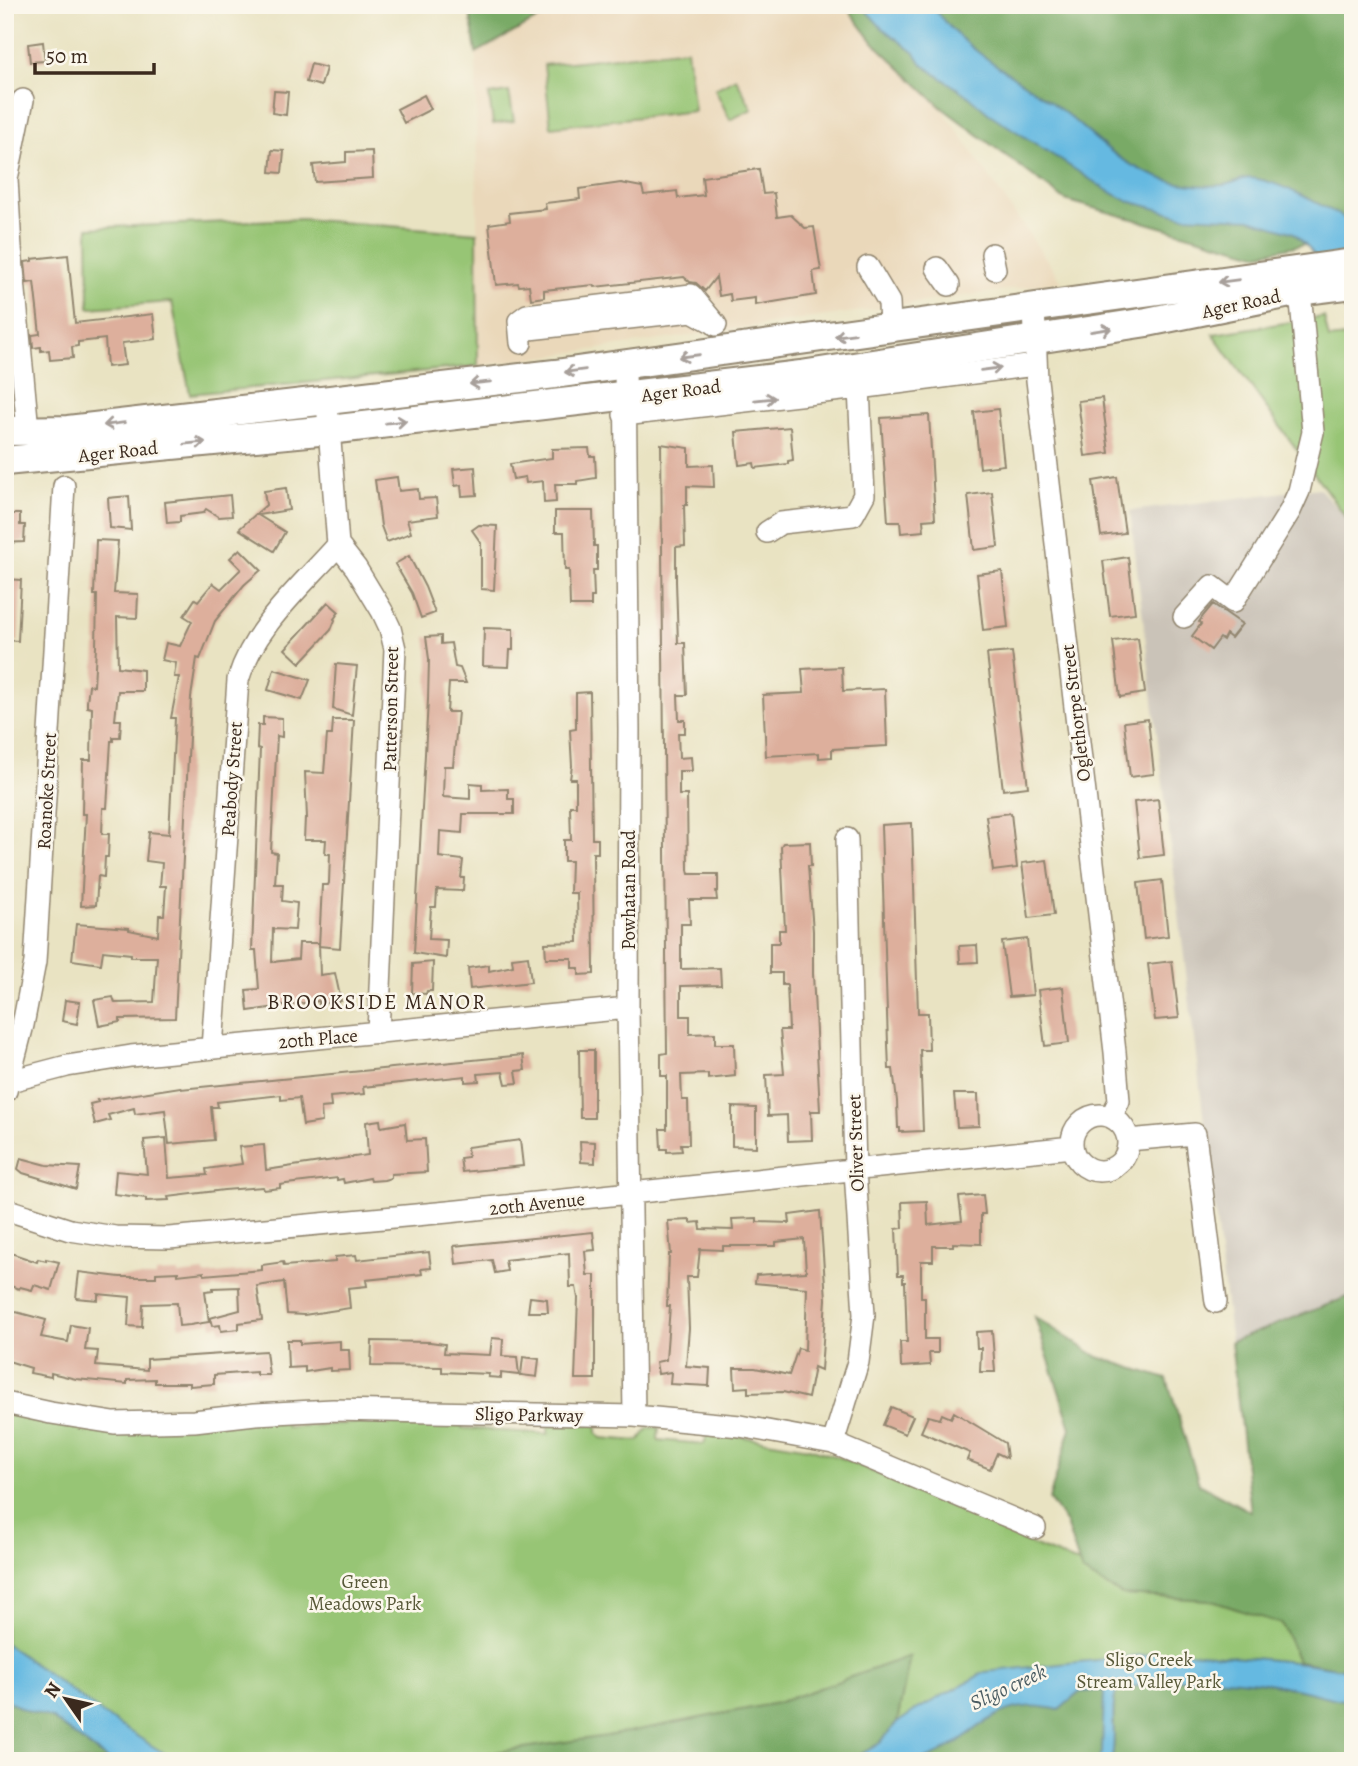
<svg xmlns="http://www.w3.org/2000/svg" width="1358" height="1766" viewBox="0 0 1358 1766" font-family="Alegreya,serif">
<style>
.built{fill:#ead8ba}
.industrial{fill:#cac3b8}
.green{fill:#97c574;stroke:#697849;stroke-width:2}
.forest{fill:#79aa66;stroke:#5a6a42;stroke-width:2}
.water{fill:#65b9e1;stroke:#507280;stroke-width:2}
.building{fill:#ddaf9c}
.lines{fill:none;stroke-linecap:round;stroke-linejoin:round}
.minor-casing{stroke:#928670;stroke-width:24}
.major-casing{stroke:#928670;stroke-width:32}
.minor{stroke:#fff;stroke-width:21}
.major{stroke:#fff;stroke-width:28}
.oneway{stroke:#a79f9a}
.labels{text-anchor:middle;stroke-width:5;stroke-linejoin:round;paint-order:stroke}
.street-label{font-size:19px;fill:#3b2a1e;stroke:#fbf7ec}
.park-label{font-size:19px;fill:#575838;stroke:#fbf7ec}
.neighbourhood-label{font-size:21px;letter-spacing:2px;fill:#3b2a1e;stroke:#fbf7ec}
.water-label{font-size:21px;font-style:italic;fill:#4a5c62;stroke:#fbf7ec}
</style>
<rect width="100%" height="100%" fill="#fbf7ec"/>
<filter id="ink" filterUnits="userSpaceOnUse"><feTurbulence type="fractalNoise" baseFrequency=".0143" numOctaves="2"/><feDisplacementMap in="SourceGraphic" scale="14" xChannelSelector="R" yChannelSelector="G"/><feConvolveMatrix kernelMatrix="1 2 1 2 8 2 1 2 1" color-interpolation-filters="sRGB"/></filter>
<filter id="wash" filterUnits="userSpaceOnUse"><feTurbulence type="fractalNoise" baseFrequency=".00686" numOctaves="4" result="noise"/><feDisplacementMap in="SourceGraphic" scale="28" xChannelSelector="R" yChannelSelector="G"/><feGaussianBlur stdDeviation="1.57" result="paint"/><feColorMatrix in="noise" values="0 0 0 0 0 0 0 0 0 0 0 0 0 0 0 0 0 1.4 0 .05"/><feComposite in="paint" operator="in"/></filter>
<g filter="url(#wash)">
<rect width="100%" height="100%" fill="#e9e3c2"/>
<path class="built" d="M563,5H845L874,43L941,107L1062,282L478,366L476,53Z"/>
<path class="industrial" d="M1319,488L1353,525V1557L1259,1574L1130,511Z"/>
<path class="green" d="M687,49L694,111L551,127L544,65Z
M736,78L752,109L730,120L715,89Z
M509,92L514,121L493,124L489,95Z
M301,219L477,233L478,366L190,394L172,302L89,308L88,228Z
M1324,317L1329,339L1353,336V527L1213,334Z
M5,1413L65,1426L286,1419V1427L355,1423L356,1416L379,1414L378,1423L448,1426L450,1417L462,1418V1428L548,1434V1422L597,1425V1433L601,1438L639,1441L648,1428L659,1427L658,1440L704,1444L708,1431L809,1448L844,1459L1019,1536L1020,1540L1073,1561L1102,1569L1353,1562V1761H5Z"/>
<path class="forest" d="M469,5H563L476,53Z
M845,5H1353V234L1257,254L1065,200L941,107L874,43Z
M1353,1295V1671L1298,1661L1282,1624L1209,1600L1122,1595L1082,1572L1066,1524L1049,1499L1071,1428L1035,1317L1098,1357L1167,1379L1199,1484L1251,1512L1231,1342Z
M910,1656L897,1723L880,1743L850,1761H412L461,1757L607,1736L777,1703Z
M1227,1678L1274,1684L1353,1702V1761H1111C1118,1738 1110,1714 1116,1691L1151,1682Z
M1105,1690L1102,1753L1098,1761H924C951,1745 997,1707 1026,1705C1038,1704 1049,1707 1059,1710L1080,1692Z
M5,1699L23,1709L51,1718L109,1761H5Z"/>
<path class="water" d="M861,5H931C965,51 1006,70 1051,102C1093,133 1116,166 1170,181C1187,185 1205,187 1223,185C1232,184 1240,179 1248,178C1275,178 1327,208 1351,222L1353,319L1309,248L1294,233L1250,219L1183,216L1128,201L1108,191L988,113L967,95L934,73L922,64L915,53L881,27Z
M5,1643L113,1721L173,1759L172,1761H109L51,1718L23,1709L5,1699Z
M1180,1651C1238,1657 1295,1660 1353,1671V1702C1326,1698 1300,1689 1273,1684C1222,1676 1166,1675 1116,1692C1109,1714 1118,1738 1111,1761H1098L1102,1753L1104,1690L1080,1692L1059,1710C995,1693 978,1739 926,1759C913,1765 866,1761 850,1761L880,1743L897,1723L916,1710L985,1672Z"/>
<g id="blocks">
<path class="building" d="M43,42L45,61L30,62L28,44Z
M311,64L326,68L321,86L306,82Z
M274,91L288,92L286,115L272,113Z
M424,95L431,109L404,123L397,109Z
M272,150L284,151L282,173L270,172Z
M372,151L373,178L315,182L313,165L346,162V152Z
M759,169L763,194L774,193L777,217L791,215L805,228L814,227L821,270L813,271L816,295L755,305V298L731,301L730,294L719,296L716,277L705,291L696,283L690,282L684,277L595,287L594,285L544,290V297L531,299L529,285L519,286L518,283L496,285L489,224L510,221L509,213L546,209L545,203L580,199L579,189L621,183L642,187L644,195L677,191L678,198L704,195L702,177Z
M68,255L75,323L153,314L156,339L122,343L125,365L107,367L105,339L78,342V346L72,347L73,358L50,360L49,350L41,351V347L33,348L32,335L40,334L34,282L27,283L25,262L32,261V259Z
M1102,398L1109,453L1085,456L1078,401Z
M998,409L1004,465L980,468L974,412Z
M929,415L935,519L923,520L924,531L901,533L900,522H888L881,418Z
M790,427L793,460L788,461V464L755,468L754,463L739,465L736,432Z
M661,444L689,448V466L713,465L714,487L687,486V505H684L685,546L676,547V581L678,643H685L687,695H678L679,720H685V733H678L679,758L691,757L692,771H679V795H687L688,870L689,874H718V891H716L717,900H689L690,924H681V969L720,968L721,985L681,986V1016H690V1034L715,1033V1044H734L735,1076L708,1079V1074L681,1075L682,1100H688L689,1144H681L682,1151L667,1152V1149H661L660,1129H667V1076H661V1054L667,1053Z
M589,448L590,456H595L596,478L577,481V484H555L556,502L544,503L543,481L526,483L525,477L513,479L510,464L552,458V449Z
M475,467L477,495L462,496L461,485L455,486L453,469Z
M397,477L399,491L418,489L419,499L436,498L438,516L407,520L411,533L387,542L381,526L375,480Z
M1117,477L1125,533L1101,536L1093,481Z
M286,488L289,510L258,515L285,532L274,551L239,529L266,505L264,491Z
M992,492L998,547L974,550L968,495Z
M230,495L232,516L219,517L206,509L203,513L180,516V522L167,523L165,502Z
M129,496L131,530L110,528L108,498Z
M555,511H593L594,546H597V570H593L594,597H591V606H570L569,570H565L564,532H555Z
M5,514H20V525H25L24,542L5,543Z
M479,525L497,526L494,590L481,589V543L472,530Z
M96,540L118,541L114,593L138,594L137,618L117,617L118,667L143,670V691H118L115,720H121L120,737H113V741H111L107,808H103L102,834H109L108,857H105L104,877L98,876L96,905L81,906L86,814H82L83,760H91L92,708L87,707V702L89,685L94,686L96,647L97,595H94Z
M240,549L261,570L244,585L215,621L200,659L197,658L191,697L175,1018L120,1019V1022L99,1026L94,1000L113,997L115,1003L154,1002L157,957H131V954L103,951L101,964L72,960L76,924L129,928V930L158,936L159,915H164L166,886H160L162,863L146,861L149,832L169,834L175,718H171L179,677H174L176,663L162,660L166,643L180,646L192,621L184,616L195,599L198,601L213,583L221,589L241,569L230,558Z
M409,556L425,587L435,613L421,618L412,593L395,564Z
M1128,557L1135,613L1110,616L1103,561Z
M1002,571L1008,627L983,630L977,574Z
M5,579L21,580L18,641L5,640Z
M328,602L339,612L334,619L335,620L331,630L300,663L285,649Z
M1213,604L1242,624L1231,638L1226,634L1223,640L1220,638L1211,650L1192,636L1201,624L1199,622L1203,616Z
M484,628L513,629V650H510L509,667L483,666Z
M441,636V644L451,643L455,667L460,668L466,683H449L447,712H458L453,766H444L443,797L470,799V783L482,784V790L508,789V799H514V814H463L462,833L440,831L439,857L463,860L461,878H464L463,891L437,890L436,907H431L429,939L447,940L446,958L414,953L428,700L429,659L426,637Z
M1138,638L1145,693L1120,697L1113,641Z
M1012,652L1028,787L1003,790L987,654Z
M336,664L357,666L352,715L333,709Z
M842,667L843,691L885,689L887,746L832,749V757L819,758V753L766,756L763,695L804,693L802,669Z
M274,669L310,680L302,700L268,690Z
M590,692L592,839H598V853H593L594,974L579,975V968H572V958H546L545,943L578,942L577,893H570L571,861H564V840H571L570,806H576V779H570L572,766L570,730L576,729V693Z
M263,717L282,718V737L277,736L271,852L277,853L275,884H283L282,901L297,903L295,930L273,929L272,962L298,959L299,943H319L320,975L335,973L341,1001L319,1004V1001L248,1011L246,990L259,989L256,950H252L260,749L257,748L258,725H263Z
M1148,719L1154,774L1130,777L1124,722Z
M333,720H354L340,948L319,946L322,885H328L329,883L330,854H325L326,840H304L305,818H307L305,772L324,773L327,735H332Z
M1158,799L1164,855L1140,858L1134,802Z
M1011,813L1017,868L993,871L986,816Z
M912,823L918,1013H928L929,1050H920L923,1131L900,1132V1128H898L897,1101L893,1069H889L888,1044L881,825Z
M810,842L811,866H808L813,931V974L820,1111H811L812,1140L788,1141L787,1115L768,1116L766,1075L784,1074L780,1030H789L787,985H782V973H770V943H779V930H785L781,846L783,843Z
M1047,860L1054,915L1029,918L1022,863Z
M1162,880L1168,936L1144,939L1138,883Z
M1027,939L1033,995L1009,997L1002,942Z
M977,945L978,962L960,963L959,946Z
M528,956L531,982L470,989L468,968L489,965V971L513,966L512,958Z
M1172,961L1179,1018L1155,1020L1148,964Z
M433,962L432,991H427L426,994L412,993L413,964Z
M1063,987L1069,1043L1045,1046L1038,990Z
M65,1000L80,1002L77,1024L62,1021Z
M579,1050H594V1118H580Z
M523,1055L525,1070L516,1071L518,1083L506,1084L503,1072L478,1074L479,1081L465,1082V1076L363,1087L364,1094L330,1097L331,1107L321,1108L322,1122L303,1125L299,1098L281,1100V1095L217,1102L218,1107H211L214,1140L169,1144L165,1110L135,1114L134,1108L108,1115L110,1120L95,1124L90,1104L98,1102L97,1100L180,1087L181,1089Z
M954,1094H978L979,1126L957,1127Z
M732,1107L756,1108V1147L732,1146Z
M380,1120L381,1127L405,1123L407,1140L425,1139L427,1172L391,1174V1178L384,1180L371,1181L370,1178L344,1183L343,1179L337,1180V1178L286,1184L280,1185V1188L264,1190L263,1187L224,1190L168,1197L169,1200L146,1201V1198L114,1194L116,1171L147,1174L144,1140L166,1138L169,1178L207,1175L206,1169L242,1164L239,1147L264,1145L266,1170L368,1155L366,1122Z
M520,1140L523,1166L462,1172L460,1158L468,1157L467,1147Z
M580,1141L595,1142V1163L581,1162Z
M21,1158L47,1165L80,1167L76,1189L23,1173L18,1169Z
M983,1195L985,1214H981V1244L953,1243V1246H933V1261H921V1297H925V1339H938V1353H929L930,1365L901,1367L900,1342H907L905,1282H903V1275H898L896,1229L903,1228L902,1202L927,1201L928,1225L962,1221L959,1197Z
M820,1211L826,1299L821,1370L814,1367L808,1398L783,1392L748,1393V1387L735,1388L734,1368H755L789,1375L798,1348L805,1350L807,1288L755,1283L756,1275L806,1272L804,1239L776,1242V1246H723V1250L700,1249L697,1277H687L689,1328L686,1366L710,1368L709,1386L670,1384L671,1372L658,1374L656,1362L666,1360L670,1306H667L669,1254H671L668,1221L690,1220V1223L700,1222L701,1229L733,1230L732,1219L757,1218V1222L790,1223L789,1215Z
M593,1232L595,1250L585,1251L587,1275H595V1379H575L578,1298L576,1287H570L569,1253L505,1260L507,1271L495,1273L492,1260L456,1264L454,1246Z
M5,1251L37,1262L38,1259L46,1261V1259L59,1262L51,1290L34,1285L32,1290L20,1287L19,1289L5,1284Z
M429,1252L431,1268L421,1269L422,1274L366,1280L367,1286L348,1288L350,1308L304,1315L287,1314L284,1282L257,1286L262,1320L239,1323V1329L221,1331L220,1325L212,1326L210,1318L240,1310L239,1287L213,1288V1290L205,1291L209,1322L190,1325L179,1326L177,1303L143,1304L142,1327L128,1326L130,1297L98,1294V1300L76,1298L79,1272L120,1277H156V1273L178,1272V1275L204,1272V1275L262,1270V1265L283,1262L284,1266L335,1262V1257L356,1255L357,1260Z
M530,1297L547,1299L548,1312H528Z
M16,1312L46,1320L41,1337L68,1342L71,1325L88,1328L85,1350L98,1351L96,1366L147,1370V1359L266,1351L269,1375H256V1372L214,1375V1384L190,1386V1383H155V1379L127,1380V1384L76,1379L51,1373V1377L30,1373L31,1368L5,1360V1318Z
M992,1331L995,1372H980L981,1348H977L976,1332Z
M492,1338L503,1339L502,1356L517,1357L519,1375L501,1373V1378L488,1377L489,1374L442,1372V1367L371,1366L372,1341L430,1342L445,1344L444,1353L490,1355Z
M287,1340H300V1344L340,1341V1350H349L350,1370L330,1371V1368L305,1372V1367L288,1368Z
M523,1357L539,1359L537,1377L521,1375Z
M891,1407L913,1416L905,1434L883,1425Z
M954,1412L1005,1443L1007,1458L997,1453L990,1469L967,1460L970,1453L921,1432L928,1416L940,1419L942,1414L951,1418Z"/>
</g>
</g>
<g filter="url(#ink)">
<use href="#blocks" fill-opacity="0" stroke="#928670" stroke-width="2"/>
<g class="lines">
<defs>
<path id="minor" d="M23,100L7,179L11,248L28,430
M992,254L995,269
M868,267L889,302L890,328
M937,268L949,285
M1034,307L1037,380L1115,1052L1119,1101L1111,1117
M520,330L692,311L712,322
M521,343L519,321L527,315L691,295L716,325
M625,365L629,729L628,1008L634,1416
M328,415L338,545L356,568L382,611L390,628L395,649L378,1033
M624,415L859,388L1035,365
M767,532L781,523L853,515L864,495L859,388
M1184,617L1212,586L1233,602L1290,511L1299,491L1313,432L1300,291
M212,1048L238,680C254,626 302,586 338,545
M10,1081L67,1066L131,1056L628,1008
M6,1091L23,1025L35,962L64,486
M1072 1143a28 28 0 1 1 56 0a28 28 0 1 1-56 0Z
M1128,1140L1195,1134L1216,1302
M5,1209L70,1230L115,1237L169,1238L448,1212L1072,1147
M5,1403L51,1413L114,1423L194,1421L255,1414L333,1410L634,1416L740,1426L833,1443L1035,1528
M833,1443L858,1362L864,1315L855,1170L847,839"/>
<path id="major" d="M5,431L68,430L555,374L1353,263
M5,461L329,430L801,375L1147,322L1305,290L1353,284"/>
</defs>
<use href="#minor" class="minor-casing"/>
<use href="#major" class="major-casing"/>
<use href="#minor" class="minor"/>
<use href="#major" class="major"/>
</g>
<defs><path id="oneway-shaft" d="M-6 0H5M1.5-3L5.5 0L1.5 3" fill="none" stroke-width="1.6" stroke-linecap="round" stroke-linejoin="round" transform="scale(1.75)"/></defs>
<g class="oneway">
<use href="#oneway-shaft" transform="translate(1229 281) rotate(172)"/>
<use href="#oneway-shaft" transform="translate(1101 330) rotate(-9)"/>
<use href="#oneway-shaft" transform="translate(845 335) rotate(172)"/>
<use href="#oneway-shaft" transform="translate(689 356) rotate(172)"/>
<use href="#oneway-shaft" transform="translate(991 369) rotate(-7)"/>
<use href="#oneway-shaft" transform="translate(575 371) rotate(172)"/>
<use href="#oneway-shaft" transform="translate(480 383) rotate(174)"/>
<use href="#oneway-shaft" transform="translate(765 399) rotate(-6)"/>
<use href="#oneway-shaft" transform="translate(396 422) rotate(-6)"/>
<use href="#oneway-shaft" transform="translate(114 424) rotate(173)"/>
<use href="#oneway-shaft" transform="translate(195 443) rotate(-6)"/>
</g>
</g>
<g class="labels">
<g class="street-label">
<text transform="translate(1241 303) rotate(-12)" y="7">Ager Road</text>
<text transform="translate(681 390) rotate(-7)" y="7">Ager Road</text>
<text transform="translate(118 451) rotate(-6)" y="7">Ager Road</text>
<text transform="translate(390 709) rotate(-89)" y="7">Patterson Street</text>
<text transform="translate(1075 713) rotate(-97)" y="7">Oglethorpe Street</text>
<text transform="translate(231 779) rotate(-86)" y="7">Peabody Street</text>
<text transform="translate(46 791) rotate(-87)" y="7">Roanoke Street</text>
<text transform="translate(628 890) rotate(-90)" y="7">Powhatan Road</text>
<text transform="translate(318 1038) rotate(-5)" y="7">20th Place</text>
<text transform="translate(855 1143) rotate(-92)" y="7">Oliver Street</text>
<text transform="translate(537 1203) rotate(-6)" y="7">20th Avenue</text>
<text transform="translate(529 1414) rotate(1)" y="7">Sligo Parkway</text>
</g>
<g class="park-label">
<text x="365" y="1588">Green<tspan x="365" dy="22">Meadows Park</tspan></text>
<text x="1149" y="1666">Sligo Creek<tspan x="1149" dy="22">Stream Valley Park</tspan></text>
</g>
<g class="neighbourhood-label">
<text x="377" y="1009">BROOKSIDE MANOR</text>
</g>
<g class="water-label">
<text transform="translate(1008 1687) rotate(-25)" y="7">Sligo creek</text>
</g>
</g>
<rect width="1358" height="1766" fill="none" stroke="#fbf7ec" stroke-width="28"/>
<g transform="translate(66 1699) rotate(304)" stroke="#fbf7ec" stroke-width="5" paint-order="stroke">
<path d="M0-5L12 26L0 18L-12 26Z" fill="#3b2a1e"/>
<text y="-10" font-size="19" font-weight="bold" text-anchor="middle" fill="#3b2a1e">N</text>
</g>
<path d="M35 63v10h119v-10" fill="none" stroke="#3b2a1e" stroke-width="3.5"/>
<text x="46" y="63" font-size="21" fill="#3b2a1e" stroke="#fbf7ec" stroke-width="5" paint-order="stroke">50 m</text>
</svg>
